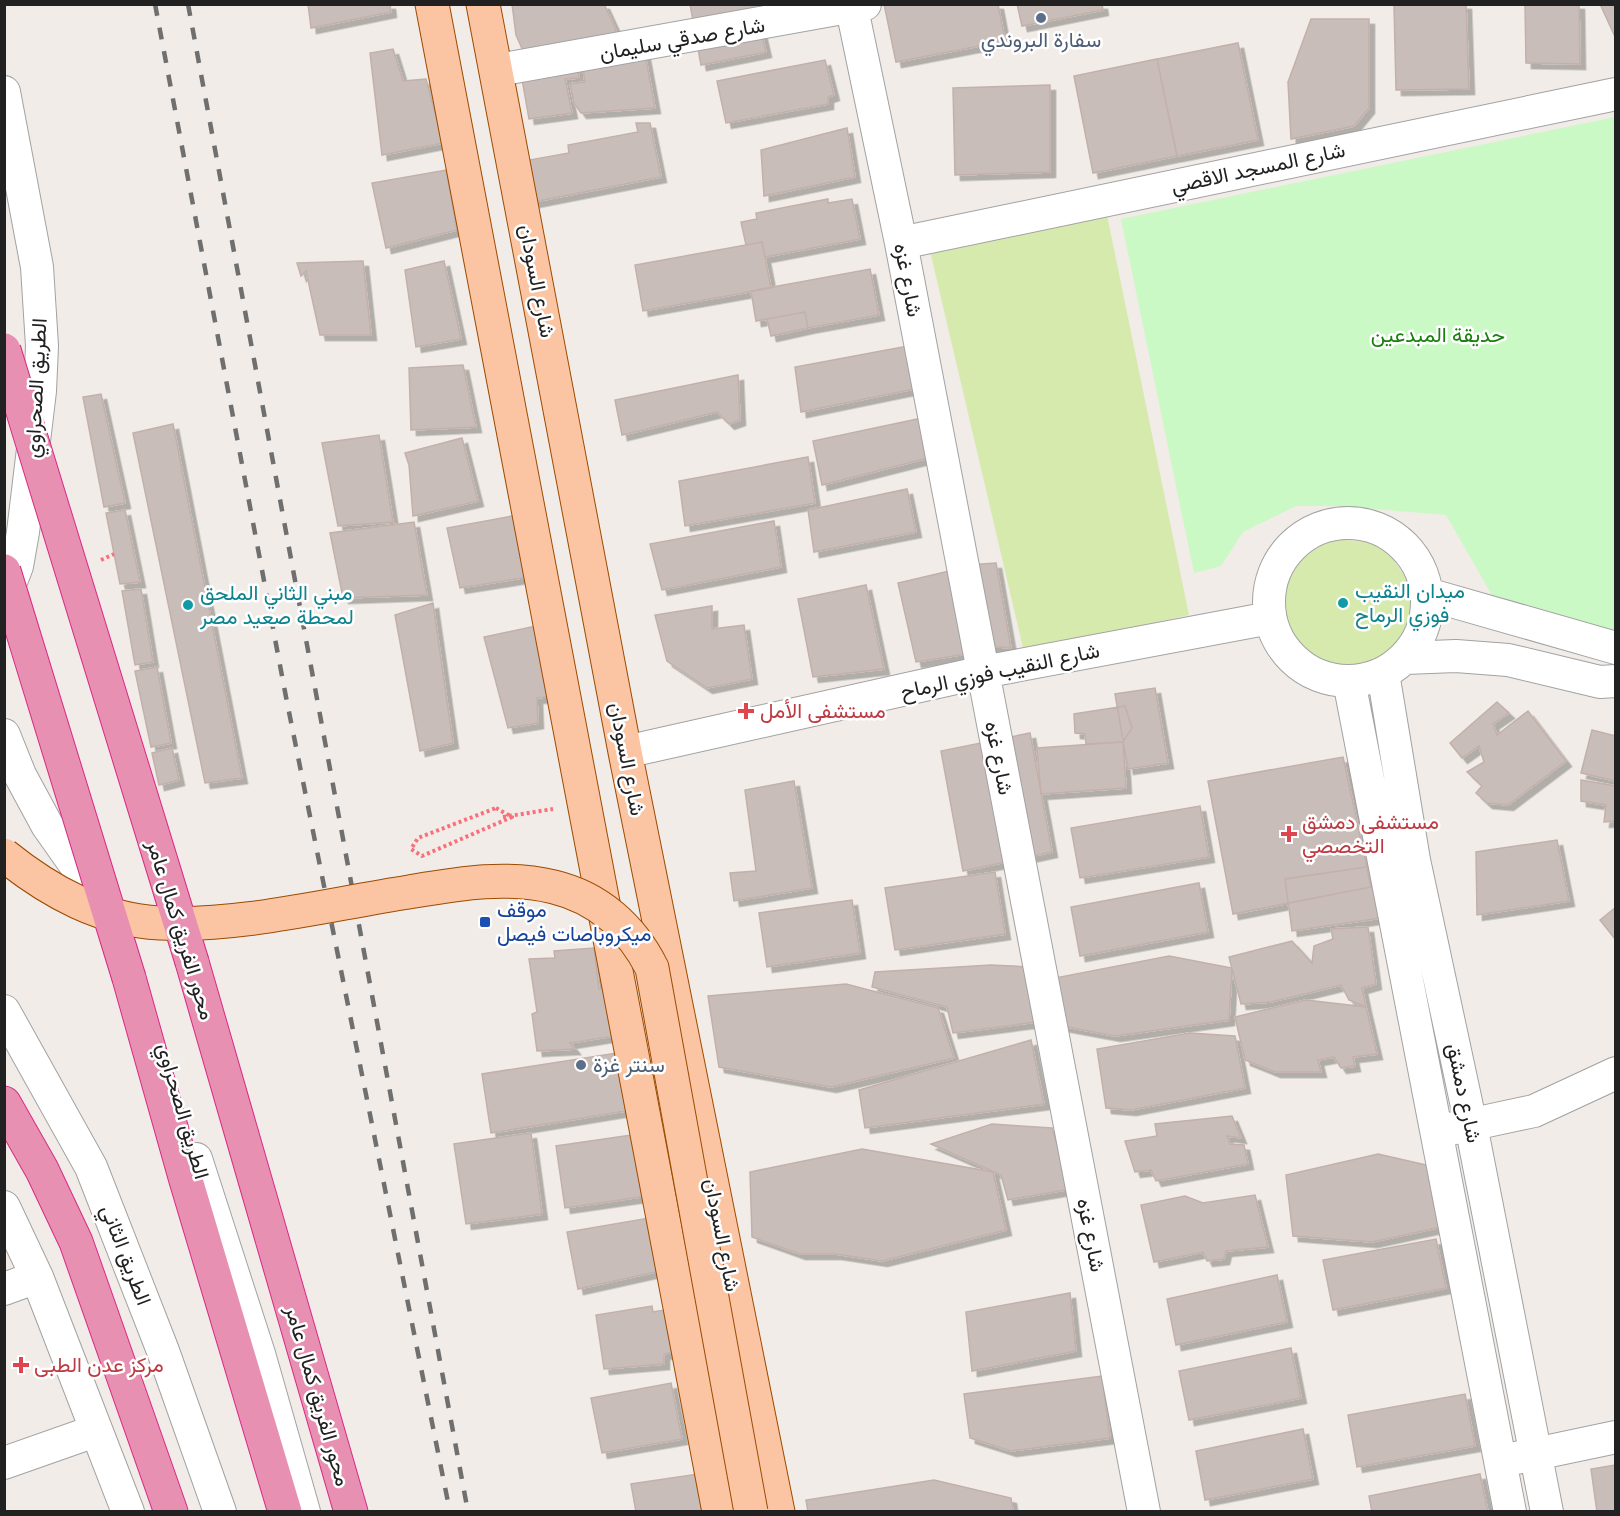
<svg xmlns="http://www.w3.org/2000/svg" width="1620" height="1516" viewBox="0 0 1620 1516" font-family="Raleway,Vazirmatn,sans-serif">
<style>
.grass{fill:#d7eaae}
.park{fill:#cbf9c6}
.building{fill:#c9bdba;stroke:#c3b0aa;stroke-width:1.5;filter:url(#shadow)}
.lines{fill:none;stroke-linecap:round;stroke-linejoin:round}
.minor-casing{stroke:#a2a2a2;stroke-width:34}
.major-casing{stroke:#9c4b01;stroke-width:35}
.highway-casing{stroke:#da2987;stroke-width:35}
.path{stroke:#f9707c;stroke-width:4;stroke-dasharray:3 3;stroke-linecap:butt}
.minor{stroke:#fff;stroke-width:32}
.major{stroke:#fbc4a2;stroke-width:33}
.highway{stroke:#e790b1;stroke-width:33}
.rail{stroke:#6f6f6f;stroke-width:4.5;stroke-dasharray:12 12;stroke-linecap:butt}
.major-bridge-casing{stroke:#9c4b01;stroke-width:35;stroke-linecap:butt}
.highway-bridge-casing{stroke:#da2987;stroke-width:35;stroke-linecap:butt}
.major-bridge{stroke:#fbc4a2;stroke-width:33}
.highway-bridge{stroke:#e790b1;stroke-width:33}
.service-dot{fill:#5c6f8a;stroke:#fff;stroke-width:2}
.culture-dot{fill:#0f9aa8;stroke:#fff;stroke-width:2}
.health-dot{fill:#e0444e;stroke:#fff;stroke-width:2}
.transit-dot{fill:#1a4fb4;stroke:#fff;stroke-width:2}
.labels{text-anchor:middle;stroke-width:5;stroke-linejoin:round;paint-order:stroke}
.street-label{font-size:21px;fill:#212121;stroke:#fff}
.service-label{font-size:21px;fill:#4e5e75;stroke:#fff}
.park-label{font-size:21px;fill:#19800d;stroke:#fff}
.culture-label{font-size:21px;fill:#0d838f;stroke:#fff;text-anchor:start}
.health-label{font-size:21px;fill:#be3a42;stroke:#fff;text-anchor:start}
.transit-label{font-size:21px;fill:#164399;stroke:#fff;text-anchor:start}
</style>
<defs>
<filter id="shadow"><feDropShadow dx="5.5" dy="5.5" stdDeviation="0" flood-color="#0004"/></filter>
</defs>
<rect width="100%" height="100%" fill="#f1ece7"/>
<path class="grass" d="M1106,210L1189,615L1024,652L930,251Z
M1328,538L1382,544L1416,592L1407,628L1381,664L1331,670L1285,633L1279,607L1295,560Z"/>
<path class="park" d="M1615,117V632L1493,597L1446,515L1338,506H1296L1243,532L1221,566L1194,573L1121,219Z"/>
<path class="building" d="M308,4H390L391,12L311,28Z
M512,4H604L616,30L611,42L527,60L516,35Z
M690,4H755L766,52L701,65Z
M884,4H998L1005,41L896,62Z
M1017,4H1102L1103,10L1022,26Z
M1394,4H1466L1469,89L1396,90Z
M1525,4H1579L1580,64L1526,63Z
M1600,4H1616V39Z
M1311,19H1369V108L1354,126L1291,139L1288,82Z
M1238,43L1258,140L1177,156L1157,59Z
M393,49L403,81L426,79L443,143L382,155L370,53Z
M644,49L655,108L581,113L574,103L570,84L585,82L582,62Z
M1157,59L1177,156L1093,173L1074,76Z
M825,60L834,95L828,97V104L726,123L717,81Z
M577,62L579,78L565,79L572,113L529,119L521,73Z
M1050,85V172L955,175L953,88Z
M636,123H650L661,177L533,202L524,161L569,153L568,145L638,132Z
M847,128L855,177L764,196L761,150Z
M446,170L457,230L386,248L372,183Z
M828,199V203L852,199L860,239L765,257L762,242L746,245L741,222L757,219L756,213Z
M762,242L771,288L643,311L635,265Z
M363,261L371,335H320L306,271L301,276L297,263Z
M444,261L461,339L416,347L405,270Z
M870,269L879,315L808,328L805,312L756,321L751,291Z
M805,312L808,328L771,336L767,319Z
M914,345L919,388L801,412L795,367Z
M463,365L476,427L411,430L409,368Z
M738,375L740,420L729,424L717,412L622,435L615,400Z
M101,394L125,503L104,507L83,397Z
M927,417L936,456L822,485L813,441Z
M173,424L242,778L205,783L133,433Z
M379,435L393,522L338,526L322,443Z
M462,438L478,501L413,516L409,465L405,453Z
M808,457L815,503L685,526L679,481Z
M907,489L916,532L814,552L808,510Z
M125,510L140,582L120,584L106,513Z
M518,515L528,577L460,588L447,528Z
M774,521L781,567L662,590L650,544Z
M414,522L427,595L343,598L330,533Z
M996,563L1011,648L984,646L967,565Z
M958,569L973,653L916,662L898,583Z
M866,585L884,669L813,677L798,599Z
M141,589L153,662L135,665L122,591Z
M433,603L453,743L420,751L395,615Z
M712,606V629L744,625L752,679L707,688L667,661L655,615Z
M541,625L554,696L537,698L538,723L508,728L484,637Z
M157,667L171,743L151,747L135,671Z
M1155,688L1168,763L1128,769L1115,694Z
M1497,702L1509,713L1493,724L1497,735L1528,711L1566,761L1508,805L1487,803L1476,793L1482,786L1467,772L1484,762L1479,746L1462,758L1450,743Z
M1125,706L1132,728L1123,742L1086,744L1085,734L1075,733L1074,714Z
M1592,730L1616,736V781L1581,773Z
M1030,733L1052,852L963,871L941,751Z
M1123,742L1126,788L1041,794L1037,748Z
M172,748L179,780L159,785L152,753Z
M1343,757L1371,887L1233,914L1208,781Z
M1581,780L1616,786V821L1604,822L1606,805L1581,801Z
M794,781L812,888L734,901L730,873L756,871L745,790Z
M1200,806L1209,857L1080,878L1071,828Z
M1557,840L1569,901L1477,915L1476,852Z
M1414,860L1422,912L1292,931L1285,879Z
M995,872L1005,934L895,950L885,888Z
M1199,883L1208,932L1080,956L1071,907Z
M852,900L860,953L767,967L759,913Z
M1616,907V940L1600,920Z
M1368,927L1376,984L1362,988L1366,1007L1349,1000L1341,985L1271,1002L1241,1004L1229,957L1292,941L1312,963L1314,946L1333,939L1331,929Z
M594,948L599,989H606L614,1036L570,1043L575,1049L537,1051L532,1014L537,1012L529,959L555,958L554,951Z
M1169,956L1232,968L1229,1020L1115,1036L1062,1026L1055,978Z
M991,965L1032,967L1044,1021L953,1033L947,1007L872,987L875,972Z
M846,984L938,1008L954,1058L831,1087L719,1067L708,996Z
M1306,1000L1366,1007L1377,1054L1353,1057L1355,1066L1341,1068L1334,1057L1318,1060L1321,1072H1275L1245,1060L1235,1017Z
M1190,1033L1235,1036L1245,1088L1131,1110L1106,1108L1097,1049Z
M1031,1040L1044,1104L865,1128L859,1090Z
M623,1052L632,1110L491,1133L482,1074Z
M1232,1116L1241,1138L1227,1136L1230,1144L1244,1145L1248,1164L1156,1181L1151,1170L1135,1172L1125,1141L1157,1136L1155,1124Z
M992,1124L1052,1128L1071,1189L1008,1200L1001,1175L931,1144Z
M531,1133L542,1214L466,1224L454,1144Z
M638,1134L647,1196L565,1208L556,1146Z
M862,1149L993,1172L1006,1230L882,1261L836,1254H800L752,1237L750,1172Z
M1378,1154L1430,1166L1446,1226L1372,1242L1293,1236L1286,1175Z
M1255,1195L1268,1247L1226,1251L1224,1259L1207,1261L1203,1252L1154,1262L1141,1205L1185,1196L1203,1203Z
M649,1218L660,1271L578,1289L567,1232Z
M1436,1239L1446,1288L1333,1310L1323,1260Z
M1277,1275L1287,1322L1176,1345L1167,1299Z
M1070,1293L1076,1351L972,1371L966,1312Z
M652,1306L653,1312L670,1309L678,1351L664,1354V1364L604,1369L596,1315Z
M1291,1348L1301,1398L1189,1420L1179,1371Z
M1102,1376L1110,1438L1011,1451L970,1438L964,1394Z
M671,1383L682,1439L602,1453L591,1398Z
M1465,1394L1475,1446L1357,1467L1348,1415Z
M1303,1429L1313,1479L1205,1500L1196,1451Z
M1616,1465V1512H1597L1591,1469Z
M698,1474L704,1512H636L631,1484Z
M1480,1474L1488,1512H1372L1369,1496Z
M934,1480L1011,1498L1013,1512H808L806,1500Z"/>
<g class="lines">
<defs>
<path id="minor" d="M851,4L901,243L1144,1512
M498,70L865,4
M4,92L37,267L42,346L40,391L23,532L17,566L4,600
M901,243L1616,94
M1269 602a79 79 0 1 1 158 0a79 79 0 1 1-158 0Z
M1427,594L1616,648
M1405,658L1456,656L1508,660L1600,682L1616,681
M1383,673L1414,860L1471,1125L1547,1512
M1349,681L1510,1512
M4,735L20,775L47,825L100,900
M625,752L983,672L1270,618
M4,1011L91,1167L163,1351L220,1512
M1450,1129L1534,1111L1616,1073
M196,1159L259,1354L304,1512
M4,1207L37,1277L128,1512
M4,1289L37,1277
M1516,1458L1616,1437
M4,1463L95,1431"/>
<path id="major" d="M432,4L719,1512
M483,4L625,752L778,1512"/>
<path id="highway" d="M192,962L351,1512
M129,978L185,1177L285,1512
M4,1103L42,1170L76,1242L171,1512"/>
</defs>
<use href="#minor" class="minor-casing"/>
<use href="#major" class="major-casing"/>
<use href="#highway" class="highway-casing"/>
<path class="path" d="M101,560L114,554
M496,808L512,817L422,856L411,849L418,838Z
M503,817L553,809"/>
<use href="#minor" class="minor"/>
<use href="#major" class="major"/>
<use href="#highway" class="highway"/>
<path class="rail" d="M155,4L286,697L450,1512
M188,4L468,1512"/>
<defs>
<path id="major-bridge" d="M4,855C50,892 101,920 160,923C241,927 330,904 409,892C457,884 506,875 554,887C599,898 632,928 652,968L751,1512"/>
<path id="highway-bridge" d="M4,350L192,962
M4,571L129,978"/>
</defs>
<use href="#major-bridge" class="major-bridge-casing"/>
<use href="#highway-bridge" class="highway-bridge-casing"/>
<use href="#major-bridge" class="major-bridge"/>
<use href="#highway-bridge" class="highway-bridge"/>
</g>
<g class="service-dot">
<circle cx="1041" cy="18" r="6"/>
<circle cx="581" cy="1065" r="6"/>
</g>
<g class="culture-dot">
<circle cx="1343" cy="603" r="6"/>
<circle cx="188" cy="605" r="6"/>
</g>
<g class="health-dot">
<path d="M743 702h6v6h6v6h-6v6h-6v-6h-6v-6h6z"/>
<path d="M1286 825h6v6h6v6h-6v6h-6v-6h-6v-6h6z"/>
<path d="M18 1356h6v6h6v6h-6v6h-6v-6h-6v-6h6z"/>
</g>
<rect class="transit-dot" x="479" y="916" width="12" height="12" rx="3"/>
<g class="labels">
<g class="street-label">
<text transform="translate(682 39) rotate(-10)" y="7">شارع صدقي سليمان</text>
<text transform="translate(1258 168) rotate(-12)" y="7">شارع المسجد الاقصي</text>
<text transform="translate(908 280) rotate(79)" y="7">شارع غزه</text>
<text transform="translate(537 281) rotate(79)" y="7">شارع السودان</text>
<text transform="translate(36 388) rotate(-87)" y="7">الطريق الصحراوي</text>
<text transform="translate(1000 671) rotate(-12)" y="7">شارع النقيب فوزي الرماح</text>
<text transform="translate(999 758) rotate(79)" y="7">شارع غزه</text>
<text transform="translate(627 759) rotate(79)" y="7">شارع السودان</text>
<text transform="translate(181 930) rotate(73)" y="7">محور الفريق كمال عامر</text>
<text transform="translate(1464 1093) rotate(78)" y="7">شارع دمشق</text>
<text transform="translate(183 1111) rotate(74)" y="7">الطريق الصحراوي</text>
<text transform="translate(722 1235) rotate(79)" y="7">شارع السودان</text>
<text transform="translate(1091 1235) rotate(79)" y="7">شارع غزه</text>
<text transform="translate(126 1255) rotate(69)" y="7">الطريق الثاني</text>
<text transform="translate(318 1396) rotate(74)" y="7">محور الفريق كمال عامر</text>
</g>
<g class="service-label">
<text x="1041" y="47">سفارة البروندي</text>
<text x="593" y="1072" text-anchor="start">سنتر غزة</text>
</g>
<g class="park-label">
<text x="1438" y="342">حديقة المبدعين</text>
</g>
<g class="culture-label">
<text x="1355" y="598">ميدان النقيب<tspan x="1355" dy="24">فوزي الرماح</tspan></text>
<text x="200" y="600">مبني الثاني الملحق<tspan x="200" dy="24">لمحطة صعيد مصر</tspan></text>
</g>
<g class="health-label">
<text x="760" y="718">مستشفى الأمل</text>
<text x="1302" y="829">مستشفى دمشق<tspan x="1302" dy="24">التخصصي</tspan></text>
<text x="34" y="1372">مركز عدن الطبى</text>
</g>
<g class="transit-label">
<text x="497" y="917">موقف<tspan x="497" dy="24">ميكروباصات فيصل</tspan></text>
</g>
</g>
<rect width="1620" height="1516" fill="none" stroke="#212121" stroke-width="12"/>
</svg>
